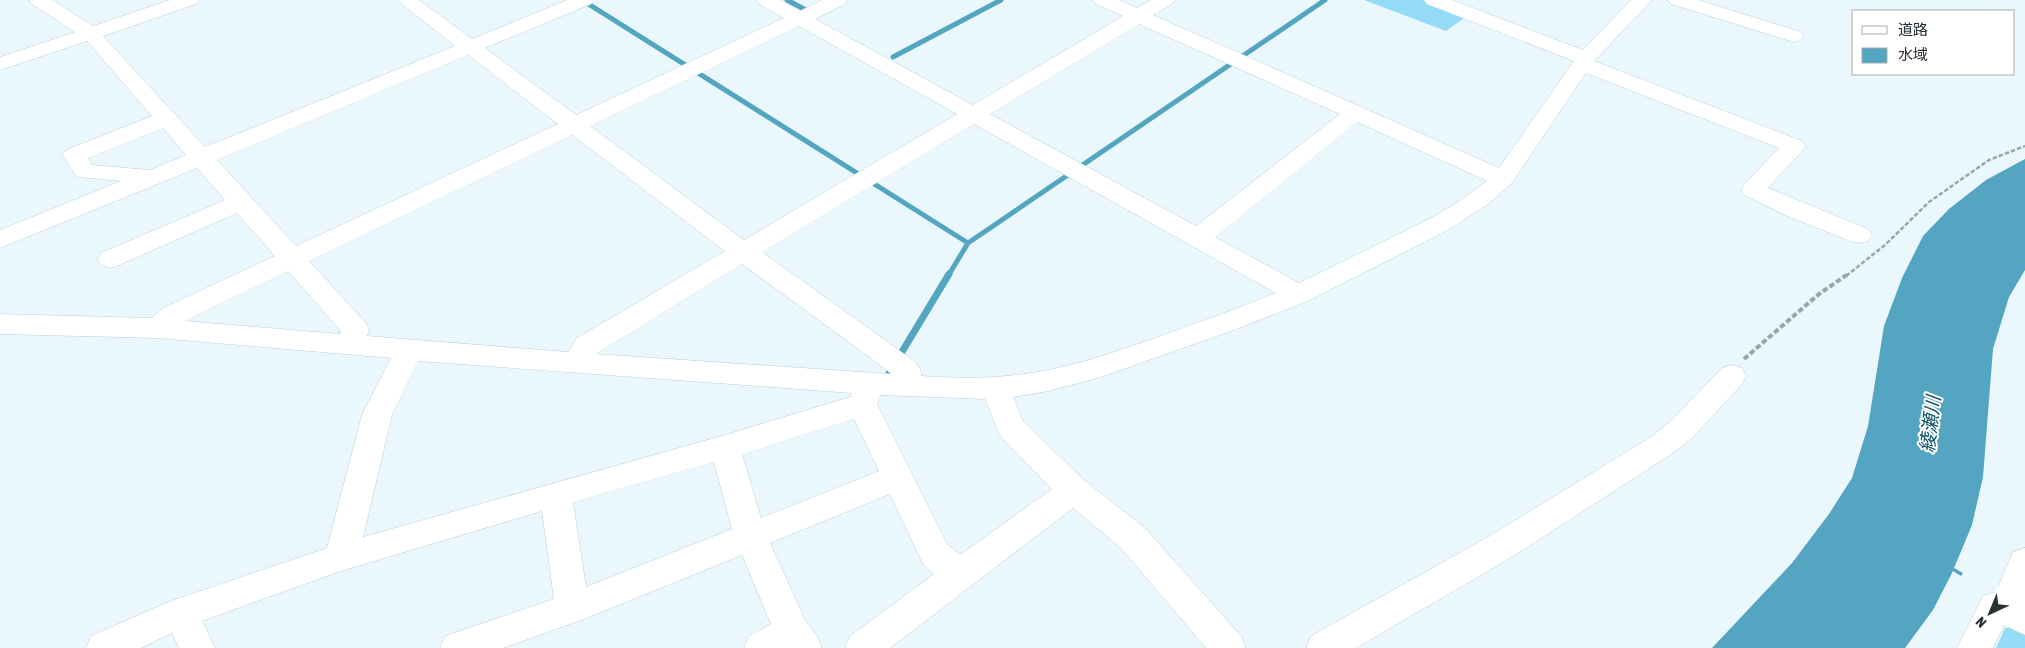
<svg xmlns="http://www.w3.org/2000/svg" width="2025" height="648" viewBox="0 0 2025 648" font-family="'Asap Condensed','Noto Sans JP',sans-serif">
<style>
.green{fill:#93dbf6}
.water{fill:#53a5c1}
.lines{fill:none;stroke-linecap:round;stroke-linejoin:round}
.stream-far1{stroke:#53a5c1;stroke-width:5}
.stream{stroke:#53a5c1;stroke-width:7}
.minor-casing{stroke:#b9cfd8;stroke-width:1}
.path-far1{stroke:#9aa6aa;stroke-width:2.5;stroke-dasharray:4.5 2;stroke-linecap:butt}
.path{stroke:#9aa6aa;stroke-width:4;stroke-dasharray:5.5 2.5;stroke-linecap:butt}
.minor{fill:#fff;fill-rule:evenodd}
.labels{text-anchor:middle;stroke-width:4;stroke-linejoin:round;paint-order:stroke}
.water-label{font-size:19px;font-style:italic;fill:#0c5266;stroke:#fff}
</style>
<rect width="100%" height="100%" fill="#eaf8fd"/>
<path class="green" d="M1364,0H1425L1467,16L1446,31Z
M2005,628H2017L2025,633V648H1996Z"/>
<path class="water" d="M2025,159V270L2009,297L1993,349L1983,477L1972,525L1954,568L1963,573L1961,576L1953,571L1933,610L1905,648H1712L1792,563L1829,514L1852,478L1868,426L1884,326L1902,278L1923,236L1949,209L1986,180Z"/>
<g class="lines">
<path class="stream-far1" d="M582,0L968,243L948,276
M787,0L806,10
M893,57L1001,0
M968,243L1325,0"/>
<path class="stream" d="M885,380L949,274"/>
<defs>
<path id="minor" d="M29,0H52L93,26L170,0H199L196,4L103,36L205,147L455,46L397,0H419L472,39L567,0H594L591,4L485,48L576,115L784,18L759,4L756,0H780L800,11L822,0H848L845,4L815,19L973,105L1123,16L1096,4L1093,0H1119L1137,8L1151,0H1175L1172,4L1153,15L1499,168L1574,61L1427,4L1424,0H1452L1583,50L1631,0H1652L1594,61L1802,141L1806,146L1802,151L1768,188L1868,229L1872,235L1868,241L1859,243L1850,241L1787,216L1744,195L1741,190L1744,185L1779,148L1586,73L1511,184L1488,204L1448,230L1308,301L1234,330L1098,378L1048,391L1013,397L1023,421L1085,481L1145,528L1241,636L1246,648H1206L1121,548L1073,508L890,648H845L850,636L934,574L923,564L890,494L770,543L805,620L817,636L822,648H744L749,636L771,624L742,555L584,619L503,648H440L445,636L554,599L542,511L341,571L202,621L215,648H179L172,633L141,648H86L91,636L168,602L327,548L362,415L391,358L158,338L0,334V314L152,318L163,308L275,256L237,213L119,265L110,268L101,265L97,259L101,253L225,200L197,168L0,248V230L121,181L77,177L62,155L66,150L152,116L87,41L0,70V57L75,32L32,4ZM1139,24L1340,114L1196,226L990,114ZM799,26L957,114L744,240L590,126ZM468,55L558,124L296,246L217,160ZM1357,122L1487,181L1458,202L1431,218L1299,283L1215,237ZM974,124L1276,293C1236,309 1195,324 1155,338C1110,354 1064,370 1016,375C984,379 953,378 921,376C922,367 914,361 907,356L762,252ZM163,128L186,155L150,170L92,165L88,158ZM572,135L725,251L577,338L568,352L367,336L369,329L365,322L309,261ZM742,264L887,370L891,374L596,354ZM288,271L341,331L340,334L185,321ZM418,361L852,393L850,397L725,435L363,537L392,415ZM880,395L985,399L1000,436L1052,489L960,555L947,544L877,404ZM854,419L879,471L761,518L742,454ZM714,462L732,529L586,587L573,502Z
M1668,0H1698L1801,32L1804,36L1801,40L1794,42L1787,40L1671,4Z
M1732,365L1742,368L1746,376L1742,384L1693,437L1673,453L1512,557L1356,648H1306L1311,636L1488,537L1651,437L1671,421L1722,368Z
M2025,548V635L2004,625L1993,648H1957L1983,596L1996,592L2013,552Z"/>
</defs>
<use href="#minor" class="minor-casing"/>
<path class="path-far1" d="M1846,276L1885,245L1929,202L1989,160L2025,146"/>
<path class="path" d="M1744,359L1819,294L1848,274"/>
<use href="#minor" class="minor"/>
</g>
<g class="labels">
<g class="water-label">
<text transform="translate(1930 424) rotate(-83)" y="7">綾瀬川</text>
</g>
</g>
<rect x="1852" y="10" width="162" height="65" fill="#ffffff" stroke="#a9acad"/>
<rect x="1862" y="26" width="25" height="8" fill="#ffffff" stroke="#a9acad"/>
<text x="1898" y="35" font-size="15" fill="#273033">道路</text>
<rect x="1862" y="48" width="25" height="15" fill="#53a5c1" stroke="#a9acad"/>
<text x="1898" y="60" font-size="15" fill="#273033">水域</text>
<g transform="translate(1990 613) rotate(224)" stroke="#ffffff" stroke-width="4" paint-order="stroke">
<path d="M0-4L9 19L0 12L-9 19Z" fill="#273033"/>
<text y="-8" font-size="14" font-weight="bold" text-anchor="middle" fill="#273033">N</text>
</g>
</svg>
